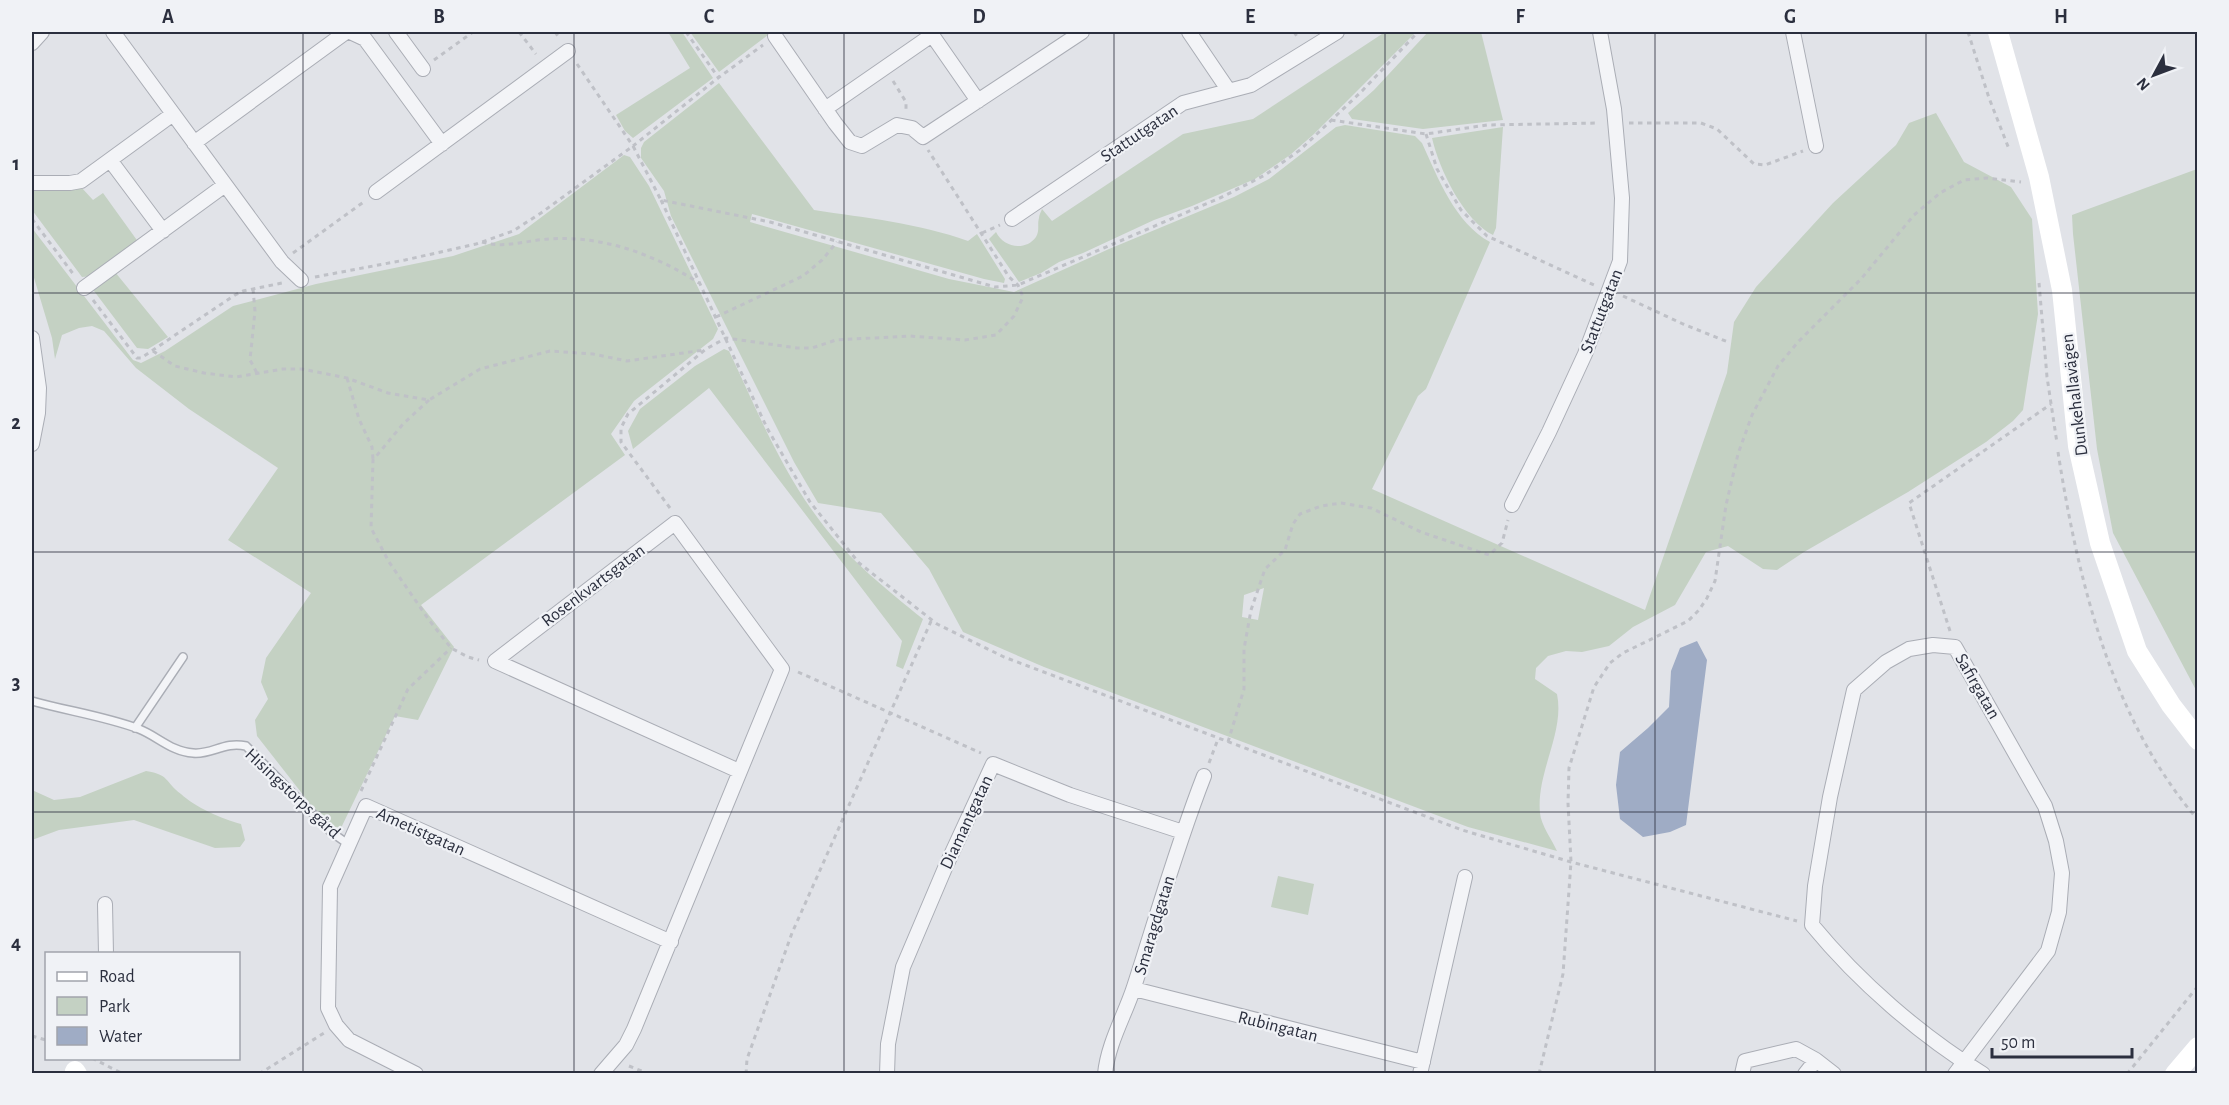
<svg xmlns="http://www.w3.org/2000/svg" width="2229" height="1105" viewBox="0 0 2229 1105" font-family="'Alegreya Sans',sans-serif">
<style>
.green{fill:#c4d1c3;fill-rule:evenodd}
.water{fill:#9facc5}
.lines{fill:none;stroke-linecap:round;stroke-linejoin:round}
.lane-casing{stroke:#aaadb5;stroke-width:10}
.street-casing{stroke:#aaadb5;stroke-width:16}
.path{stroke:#bfc1c7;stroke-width:3;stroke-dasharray:4.5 4.5;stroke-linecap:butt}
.lane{stroke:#f3f4f7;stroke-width:7}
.street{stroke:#f3f4f7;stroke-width:14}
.secondary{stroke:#fff;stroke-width:20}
.grid{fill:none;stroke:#2b2f3e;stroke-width:1.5;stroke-opacity:0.55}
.labels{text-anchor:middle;stroke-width:4.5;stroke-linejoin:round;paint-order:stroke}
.street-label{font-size:18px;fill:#2b2f3e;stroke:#f0f2f6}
.neatline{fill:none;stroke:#2b2f3e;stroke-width:2}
.grid-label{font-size:20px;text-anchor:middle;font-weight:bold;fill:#2b2f3e}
</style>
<rect width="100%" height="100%" fill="#e1e3e8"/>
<path class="green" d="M668,32H682L713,78L633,138L625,131L616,115L690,68Z
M690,32H772L719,72Z
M1385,32H1416L1314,134L1290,155L1255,179L1192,206L1154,220L1083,253L1059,262L1041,273L1019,282L989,239L996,232C1003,247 1025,252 1036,237C1040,230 1037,225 1039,218C1039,215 1041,212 1042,209L1052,221L1183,134L1253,119Z
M1428,32H1481L1503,120L1423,129L1352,119L1348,113L1374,90Z
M719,83L814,210C866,218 918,223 968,241L977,234L1005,279L1004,283L984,279L752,214L750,222L949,279L1014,292L1109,249L1234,197L1269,179L1336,127L1345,125L1415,136L1422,143C1438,178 1455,223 1490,242L1426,389L1418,396L1372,489L1645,610L1727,373L1734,322L1756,287L1833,203L1896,145L1909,123L1936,113L1964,162L2011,187L2032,219L2038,314L2023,410L2013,421L1986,442L1908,492L1804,552L1777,570L1763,569L1728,546L1706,552L1675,605L1633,627L1609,646L1582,652L1566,651L1548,656L1536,668L1535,679L1557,694C1565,733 1536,772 1540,813C1541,825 1552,840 1557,851L1468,827L1044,667L963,632L929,569L881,513L818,503L794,462L671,216L664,191L641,158V148L644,142ZM1264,588L1258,620L1242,617L1244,595Z
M1503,127L1496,228L1493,235C1464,221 1439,169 1432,138Z
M624,155L630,157L649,186L718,329L713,339L634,401L611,434L625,455L421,605L454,647L418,720L395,716L341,828L332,826L322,819L257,736L255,720L268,699L261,682L266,658L311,593L228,540L278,468L189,409L136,368L104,331L92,326L79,328L62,335L55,359L52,338L32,271V228L133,360L141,363L165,351L233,306L316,284L453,256L519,234Z
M2197,169H2198L2197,692L2113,533L2097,449L2073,234L2072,215Z
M81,187L93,200L103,193L139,243L93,276L82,277L32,210V189Z
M115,272L168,337L148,349L137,348L91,287Z
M724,349L729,351C756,408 781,470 820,521C849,560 886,589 923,619L903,669L896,666L902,641L709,388L633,449L628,431L640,409L695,366Z
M146,771C170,775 164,781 181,794C195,807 222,819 241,824L245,840L240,847L215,848L134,820L59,830L32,840V790L54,800L80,797Z
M1278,876L1314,884L1308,915L1271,907Z"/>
<path class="water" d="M1697,641L1707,660L1686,825L1670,832L1643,837L1620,819L1616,785L1620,752L1648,728L1669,707L1671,671L1680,648Z"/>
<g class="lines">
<defs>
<path id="lane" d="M32,701C67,711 104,716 139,729C157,736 172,752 193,753C212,755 224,741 246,746L331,832L348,844
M135,728L183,657"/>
<path id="street" d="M113,32L282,262L301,280
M350,32L365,39L442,144
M396,32L423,69
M930,32L978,101
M1189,32L1229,91
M1793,32L1816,146
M775,36L835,123L850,142L862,146L897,125L912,128L923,137L1082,32
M32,43L42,32
M825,109L932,35
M194,143L346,32
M110,160L163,231
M32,183H70L81,181L173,114
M376,192L568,51
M1012,219L1183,103L1251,85L1337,32
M84,288L225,185
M32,338L39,388L38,413L32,444
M1512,505L1549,432L1585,354L1620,261L1622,198L1614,109L1600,32
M105,904L106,954
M1134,989L1423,1062
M416,1074L349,1040L336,1025L328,1008L330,887L366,806L671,942
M601,1074L626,1045L634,1029L782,669L675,523L495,661L739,771
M887,1074L888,1044L903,967L945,868L993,764L1070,795L1183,832
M1105,1074C1108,1043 1125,1015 1134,987C1157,916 1177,845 1204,776
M1420,1074L1465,877
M1742,1074L1745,1061L1796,1049L1816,1060
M1805,1074L1816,1060L1834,1074
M1955,1074L1964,1062L2048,951L2059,912L2062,873L2056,841L2045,806L1955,647L1933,645L1909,649L1886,662L1854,690L1830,797L1815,886L1812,925C1859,982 1920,1035 1983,1074"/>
</defs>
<use href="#lane" class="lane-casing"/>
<use href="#street" class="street-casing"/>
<path class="path" d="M519,32L536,54
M555,32L560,39
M686,32L718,77
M1294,32L1298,38
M1968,32L1989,98L2009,149
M434,60L473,32
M577,64L633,146L718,78L763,45
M893,81L906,102V113
M1331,120L1426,134L1487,125L1599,123
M1629,123H1701L1717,129L1754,164L1765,165L1803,151
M1426,134L1437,169L1461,210L1487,236L1594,285
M661,200L767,428L810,502L859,563L937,624L1004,657L1462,830L1571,862L1797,921
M32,219L74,275
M982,233L1000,225
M482,242C506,249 526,240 550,239C602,235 656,255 699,283
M293,253L365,201
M315,277L405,260L476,244L513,231L541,213L633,146L661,200L770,222L995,287L1018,285L1222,197L1265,175L1300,150L1362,91L1418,32
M2039,283L2047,377L2057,443
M253,289L255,311L250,360L258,375
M1623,296L1683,324L1728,342
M93,300L137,358H141L235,295L243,291L282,283
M716,317L803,276L822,260L837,242
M153,351L175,366L204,373L236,377L283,369H302L347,378L388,393L429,400L480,369L550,351L593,354L627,361L704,350
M347,378L359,419L372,447L373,459
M429,400L403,424L373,460L371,528L389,562L429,620L451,648L468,657L479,660
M2058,452C2078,580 2111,719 2198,820
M670,508L621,442V428L628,414L706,349L726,338L797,348H812L836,340L909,336L965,340L996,335L1014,316L1023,297L1018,285L1009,277L928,150
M1950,631L1909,503L2051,404
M798,672L981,753
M1228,742L1244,689V649L1251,610L1265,569L1285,550L1293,524L1300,514L1321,506L1341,503L1371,508L1421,532L1489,555L1502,543L1508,520
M1209,763L1218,739
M361,791L408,689L451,648
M32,1036L46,1040
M92,1058L123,1074
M629,1066L649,1074
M259,1074L324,1033
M746,1074L747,1059L792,933L932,619
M1539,1074L1563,974L1571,862L1568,803L1569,768L1594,687L1610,663L1623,653L1688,621L1699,610L1707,598L1715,581L1726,505L1738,454L1752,415L1778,366L1798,342L1861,279L1914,215L1940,193L1964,180L1987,178L2021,182
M2127,1074L2198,986"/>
<use href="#lane" class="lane"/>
<use href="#street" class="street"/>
<path class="secondary" d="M1998,32L2039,177L2062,290L2078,446L2100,543L2137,651L2171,705L2198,740
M75,1071L77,1074
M2175,1074L2198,1047"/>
</g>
<path class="grid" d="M303,32V1074M574,32V1074M844,32V1074M1114,32V1074M1385,32V1074M1655,32V1074M1926,32V1074M32,293H2198M32,552H2198M32,812H2198"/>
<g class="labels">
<g class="street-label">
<text transform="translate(1139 133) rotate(-34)" y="6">Stattutgatan</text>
<text transform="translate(1601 311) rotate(-69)" y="6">Stattutgatan</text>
<text transform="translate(2074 395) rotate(-97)" y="6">Dunkehallavägen</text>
<text transform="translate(593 585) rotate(-37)" y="6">Rosenkvartsgatan</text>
<text transform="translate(1978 686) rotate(60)" y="6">Safirgatan</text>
<text transform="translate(293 793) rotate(43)" y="6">Hisingstorps gård</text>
<text transform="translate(966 822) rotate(-65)" y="6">Diamantgatan</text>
<text transform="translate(421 831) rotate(24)" y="6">Ametistgatan</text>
<text transform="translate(1154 925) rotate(-73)" y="6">Smaragdgatan</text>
<text transform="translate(1278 1026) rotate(14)" y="6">Rubingatan</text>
</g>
</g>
<rect width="2229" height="1105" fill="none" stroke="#f0f2f6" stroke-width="66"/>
<rect x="45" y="952" width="195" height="108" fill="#f0f2f6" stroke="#a1a4ac" stroke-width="1.5"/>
<rect x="57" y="972" width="30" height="9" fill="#ffffff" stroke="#a1a4ac" stroke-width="1.5"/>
<text x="99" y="982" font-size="18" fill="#2b2f3e">Road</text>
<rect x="57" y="997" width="30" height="18" fill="#c4d1c3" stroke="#a1a4ac" stroke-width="1.5"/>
<text x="99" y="1012" font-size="18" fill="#2b2f3e">Park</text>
<rect x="57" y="1027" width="30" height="18" fill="#9facc5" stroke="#a1a4ac" stroke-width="1.5"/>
<text x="99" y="1042" font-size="18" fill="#2b2f3e">Water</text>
<g transform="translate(2154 75) rotate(229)" stroke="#f0f2f6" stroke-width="4.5" paint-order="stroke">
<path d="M0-4.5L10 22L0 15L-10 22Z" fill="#2b2f3e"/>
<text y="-9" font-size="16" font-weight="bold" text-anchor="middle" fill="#2b2f3e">N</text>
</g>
<path d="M1992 1048v9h140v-9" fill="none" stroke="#2b2f3e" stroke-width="3"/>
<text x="2001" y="1048" font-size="18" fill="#2b2f3e" stroke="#f0f2f6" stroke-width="4.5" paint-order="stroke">50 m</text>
<rect x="33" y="33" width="2163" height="1039" class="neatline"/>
<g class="grid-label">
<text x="168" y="23">A</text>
<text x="439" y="23">B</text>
<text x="709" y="23">C</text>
<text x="979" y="23">D</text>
<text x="1250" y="23">E</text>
<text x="1520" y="23">F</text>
<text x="1790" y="23">G</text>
<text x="2061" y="23">H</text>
<text x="16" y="170">1</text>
<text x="16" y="429">2</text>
<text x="16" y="689">3</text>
<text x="16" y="949">4</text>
</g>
</svg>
